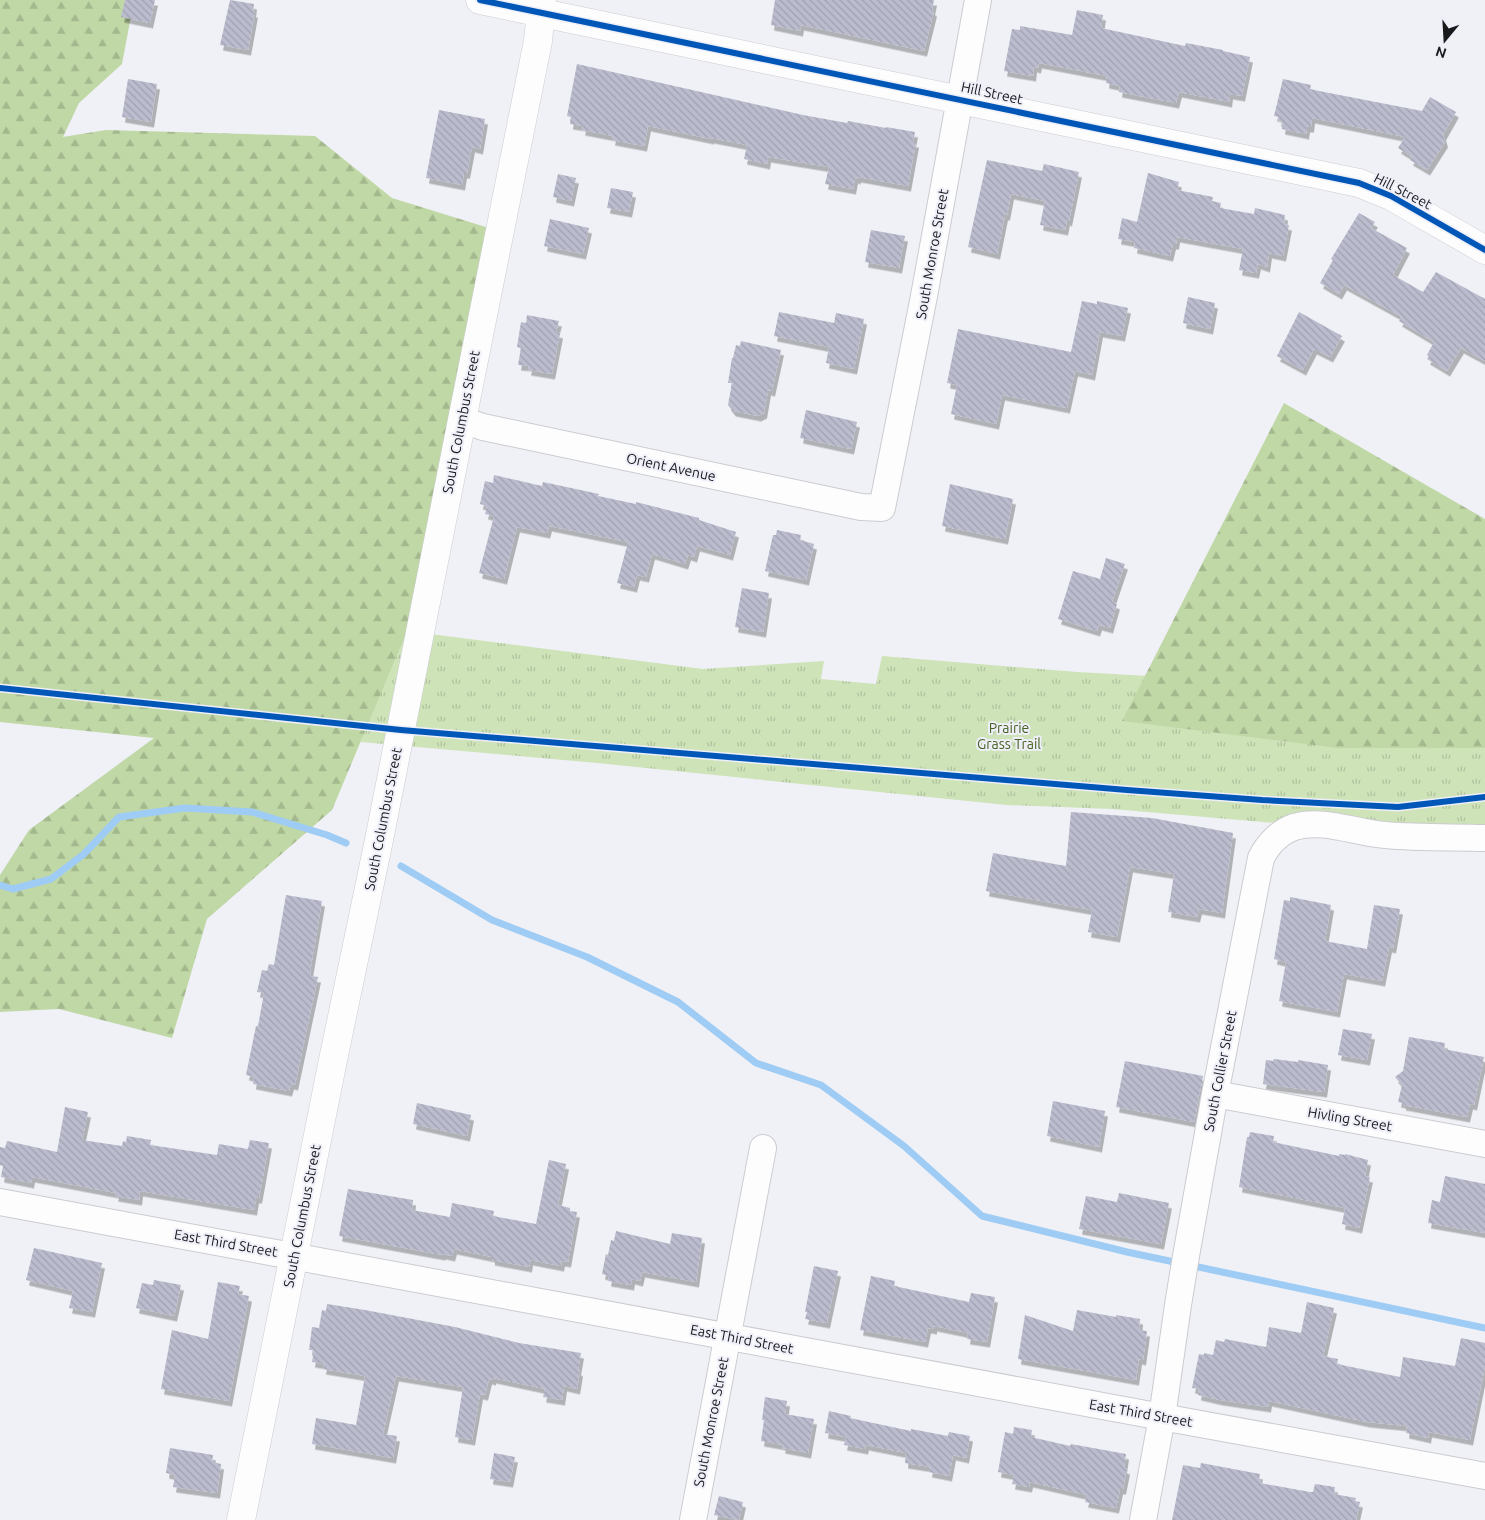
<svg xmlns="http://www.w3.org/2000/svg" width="1485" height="1520" viewBox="0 0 1485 1520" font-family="Ubuntu,sans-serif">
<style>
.grass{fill:url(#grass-tufts)}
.forest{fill:url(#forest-firs)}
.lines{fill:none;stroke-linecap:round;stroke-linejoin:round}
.stream{stroke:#9fccf4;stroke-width:7}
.building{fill:url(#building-back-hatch);filter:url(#shadow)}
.street-casing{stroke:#cbccd0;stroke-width:28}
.secondary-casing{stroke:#cbccd0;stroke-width:29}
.street{stroke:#fdfdfe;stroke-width:26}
.secondary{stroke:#fdfdfe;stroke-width:28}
.cycleway-casing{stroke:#eeeff8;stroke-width:9}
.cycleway{stroke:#0057b8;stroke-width:6}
.labels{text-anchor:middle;stroke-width:4;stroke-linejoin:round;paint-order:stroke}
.street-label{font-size:14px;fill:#19191c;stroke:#eeeff8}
.park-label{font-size:14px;fill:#476222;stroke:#eeeff8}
</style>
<defs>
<pattern id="grass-tufts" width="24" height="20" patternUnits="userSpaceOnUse" patternTransform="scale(1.25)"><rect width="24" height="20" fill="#cee3b8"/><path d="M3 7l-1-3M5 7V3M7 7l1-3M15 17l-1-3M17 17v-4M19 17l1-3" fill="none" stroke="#b0c29e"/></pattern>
<pattern id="forest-firs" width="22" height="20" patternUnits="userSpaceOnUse" patternTransform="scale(1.25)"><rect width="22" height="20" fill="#c0d7a6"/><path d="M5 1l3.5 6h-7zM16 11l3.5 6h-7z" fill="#a4b88e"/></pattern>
<pattern id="building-back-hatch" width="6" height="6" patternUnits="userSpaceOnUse" patternTransform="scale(1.25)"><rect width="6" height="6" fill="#bbbcce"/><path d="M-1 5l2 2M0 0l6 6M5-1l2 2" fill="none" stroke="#a0a1b0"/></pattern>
<filter id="shadow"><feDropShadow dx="3" dy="5.5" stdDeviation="0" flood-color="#0004"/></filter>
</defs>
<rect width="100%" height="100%" fill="#f0f1f6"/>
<path class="grass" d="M0,590L407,631L703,669L824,661L821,679L876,684L882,656L1077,672L1401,690L1485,715V835L1427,836L1112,809L1007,805L597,763L361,742L362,739Z"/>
<path class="forest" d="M0,0H134L122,64L79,103L63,137L106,130L315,136L392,198L489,228L407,631L332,810L207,919L172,1038L59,1009L0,1012V875L29,830L154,738L0,722Z
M1284,403L1485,519V748H1338L1122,721Z"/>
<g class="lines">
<path class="stream" d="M401,866L492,920L587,957L678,1002L756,1063L821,1085L904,1146L982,1216L1127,1252L1179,1263
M0,885L13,889L51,879L84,854L119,817L185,808L252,812L327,835L346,843
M1189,1265L1485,1328"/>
</g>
<path class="building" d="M125,0H155L150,23L121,17Z
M230,0L254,4L253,12H255L248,50L220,45Z
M775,0H934L932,10L934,11L924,51L801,25L800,31L771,25Z
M1077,10L1103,15L1101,28L1185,46L1186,43L1223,50V51L1250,57L1242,96L1230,94L1229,102L1179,92L1176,103L1119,92L1120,86L1106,83L1107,76L1039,63L1038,68L1034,67L1033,76L1004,71L1012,29L1020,30V26L1072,35Z
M577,64L803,115L847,123L848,121L886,128V127L915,132L913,142H916L908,186L858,177V179L855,178L853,189L825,184L829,167L768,157L767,164L744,159L747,145L711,138V139L648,126L644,146L612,140L613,136L582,130L583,126L570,124L571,117L567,116Z
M128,79L157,84L151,122L122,117Z
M1283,79L1311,85L1310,89L1319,91L1422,111L1430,97L1456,112L1443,135L1445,142L1427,170L1410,160L1412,157L1398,148L1405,137L1312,118L1311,127H1307L1306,134L1282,129L1283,122L1278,121L1279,117L1274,116Z
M439,110L485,119L480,149L472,147L467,173H464L462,185L426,178Z
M987,160L1042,171L1044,164L1079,172L1069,221L1067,220L1065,230L1040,225L1045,201L1011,194L1007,215H1005L997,254L968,247Z
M1148,173L1179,182L1177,190L1213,197L1212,201L1221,203L1220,208L1254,214L1255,208L1285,215L1284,224L1289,225L1283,256L1269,253L1267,267L1258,264L1256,273L1239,270L1243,249L1177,237L1176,244H1173L1170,256L1134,248L1135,242L1118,239L1122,218L1137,222Z
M558,174L576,178L571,201L553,197Z
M611,188L633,192L629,212L607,208Z
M1359,213L1375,222L1371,228L1407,248L1393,275L1423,292L1436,272L1485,299V361L1461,348L1447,371L1427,359L1429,356L1427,355L1434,342L1399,321L1402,317L1344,285L1339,294L1320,283L1333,260L1331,259Z
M550,219L589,228L583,254L544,246Z
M871,230L905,236L899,268L865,262Z
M1188,297L1215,303L1210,329L1183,323Z
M1082,301L1097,304V301L1128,308L1122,336L1100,332L1092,375L1075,371L1067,408L1002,395L996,424L951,414L957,385L947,383L958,329L1071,352Z
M779,312L834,323L836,313L864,319L854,369L826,363L829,347L774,336Z
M1299,312L1342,336L1330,357L1314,349L1303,370L1277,356Z
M527,315L559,321L556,332L560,333L552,374L528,370L529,366L518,365L521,348L517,347L521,322L526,323Z
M741,341L781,350L772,391L768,390L764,413L758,416L733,411L728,405L732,383H728L732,358H733L736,345L740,346Z
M806,410L857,422L851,449L800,438Z
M494,475L542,486L543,482L599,494L598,496L636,504V502L699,518V520L736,532L730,555L697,546L694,557L688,555L685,564L652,554L646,577L637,575L634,587L617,583L628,542L549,526L547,533L517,527L504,579L479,573L494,516L485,514L487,506L480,504L485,481L493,483Z
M950,484L1013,499L1005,539L942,526Z
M777,530L801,535L800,540L814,544L806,580L765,571L773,535H776Z
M1106,558L1125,564L1112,602L1117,604L1110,628L1099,625L1097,631L1058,619L1073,571L1100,579Z
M742,588L769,593L763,632L735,627Z
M1071,812L1152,818L1233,833L1222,913L1199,909L1197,917L1168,912L1174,874L1130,867L1117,937L1088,932L1092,910L986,891L993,853L1066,866Z
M286,895L322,901L310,972H311V976L318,977L295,1085L291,1084L289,1091L253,1084L254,1077L246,1075L256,1026H258L264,993L257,992L262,970L267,971L269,964L274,965Z
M1290,897L1331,905L1325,941L1367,949L1374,905L1400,909L1393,948L1389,947L1382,981L1344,974L1337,1012L1279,1001L1286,962L1274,959L1284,900L1290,901Z
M1343,1029L1372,1034L1367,1060L1338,1055Z
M1409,1037L1445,1043L1444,1049L1484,1057L1474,1105L1470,1104L1467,1117L1403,1105V1103L1398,1102L1402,1085L1395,1077L1403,1071Z
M1274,1059L1298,1062V1060L1328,1065L1324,1092L1263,1084L1266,1060L1273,1061Z
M1125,1061L1203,1076L1194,1122L1116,1107Z
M1053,1101L1105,1111L1099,1147L1047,1136Z
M417,1103L471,1115L467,1136L413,1124Z
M65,1107L88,1112L82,1140L122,1146L123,1141L126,1142L127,1136L151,1140L150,1145L217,1155L219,1144L248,1149L250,1140L269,1143L262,1182L259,1198H256L254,1210L140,1191L139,1200L115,1196L116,1193L32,1177L31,1183L1,1177L3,1166L0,1165V1147L5,1148L7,1141L57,1152Z
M1250,1132L1274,1136L1273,1142L1339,1156V1154L1345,1155V1154L1368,1160L1365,1176L1370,1177L1359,1228L1342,1224L1345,1208L1239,1187L1247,1137H1249Z
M549,1160L566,1164L558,1205L570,1208V1211L577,1212L568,1262L562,1261L561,1266L530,1260L529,1267L492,1260V1257L454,1249L452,1256L443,1254L442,1255L339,1236L348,1189L413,1200L412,1210L450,1217L452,1203L494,1211L493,1216L536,1224Z
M1445,1176L1485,1184V1233L1428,1223L1432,1200L1440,1202Z
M1119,1193L1169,1203L1161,1244L1079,1229L1086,1196L1117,1202Z
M616,1231L670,1244L672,1233L702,1238L696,1282L642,1272L640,1281L632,1279L631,1285L608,1281L609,1276L602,1274L606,1254L608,1255L611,1240L614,1241Z
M34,1248L102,1263L92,1312L69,1308L73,1291L26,1280Z
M814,1266L838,1271L827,1323L805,1319L807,1312H805Z
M871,1276L895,1281L894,1286L969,1302L971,1293L995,1297L987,1342L967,1339L968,1333L934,1326V1329L928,1328L925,1342L860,1330Z
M154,1280L181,1285L174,1316L136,1308L142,1283L153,1285Z
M218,1282L240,1286L238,1294L249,1296L229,1401L161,1389L172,1330L208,1339Z
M1307,1302L1334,1308L1323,1356L1338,1359L1337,1364L1400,1377L1403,1357L1455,1366L1461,1338L1485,1343V1366L1470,1440L1429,1432L1428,1438L1406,1433L1407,1426L1367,1422L1269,1401L1268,1407L1220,1400L1198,1395L1199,1389L1192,1388L1199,1354L1204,1355V1353L1213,1355L1216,1340L1224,1342L1225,1339L1266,1347L1269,1327L1301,1333Z
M327,1304L365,1310L455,1327L519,1343L581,1353L578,1370L580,1371L577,1389L564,1386L562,1400L543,1397L545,1389L493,1378V1380L489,1379L485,1395L480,1394L472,1440L455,1437L463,1387L396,1376L383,1434L397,1436L393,1458L312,1444L316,1418L356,1425L365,1376L323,1369L324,1364L312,1362L314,1350H309L312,1327L319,1328L322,1310L326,1311Z
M1077,1310L1116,1317V1315L1140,1319L1139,1330L1147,1331L1143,1360L1139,1359L1136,1380L1018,1359L1025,1315L1073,1331Z
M765,1397L787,1401L785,1414L814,1419L808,1453L782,1448L783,1445L761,1441L764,1420H762Z
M829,1411L851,1416L850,1418L911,1431V1429L948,1436L949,1432L970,1436L966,1458L953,1455L949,1476L929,1472L930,1467L905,1463L906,1453L866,1445L865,1449L844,1445L846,1437L825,1433Z
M1014,1427L1032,1430L1031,1437L1070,1446L1071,1444L1126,1454L1124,1468L1127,1469L1123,1489H1120L1116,1508L1085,1502L1087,1495L1030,1482L1029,1487L1012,1484L1014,1475L998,1472L1005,1432L1013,1434Z
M170,1448L213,1455L212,1462L221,1464L217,1493L173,1487L175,1475L166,1473Z
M494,1453L515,1457L510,1482L490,1479Z
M1201,1463L1260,1474L1259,1479H1261L1260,1483L1310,1492H1313L1315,1484L1335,1487L1334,1494L1356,1498L1355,1501L1360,1502L1356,1520H1172L1183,1465L1200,1468Z
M719,1496L743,1502L739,1520L714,1515Z"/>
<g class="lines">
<defs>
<path id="street" d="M462,420L483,427L861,507L882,508L924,296L978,0
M1215,1094L1485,1144
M0,1202L1162,1417L1485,1476
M693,1520L763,1148
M1143,1520L1162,1417L1178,1305L1186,1256L1215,1094L1261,858C1268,844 1280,832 1294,827C1323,818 1356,833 1385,835C1418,838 1452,837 1485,838"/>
<path id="secondary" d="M480,0L1359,183L1391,196L1485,250
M241,1520L333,1060L379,840L462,420L538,41L542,0"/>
</defs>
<use href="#street" class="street-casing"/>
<use href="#secondary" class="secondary-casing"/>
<use href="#street" class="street"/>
<use href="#secondary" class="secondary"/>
<defs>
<path id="cycleway" d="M480,0L1359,183L1391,196L1485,250
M0,688L401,730L1127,790L1262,800L1398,807L1485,797"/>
</defs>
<use href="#cycleway" class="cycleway-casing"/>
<use href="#cycleway" class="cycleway"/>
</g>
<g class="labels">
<g class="street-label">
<text transform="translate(992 93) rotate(12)" y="5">Hill Street</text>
<text transform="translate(1403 191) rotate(27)" y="5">Hill Street</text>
<text transform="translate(932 254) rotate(-80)" y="5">South Monroe Street</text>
<text transform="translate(461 422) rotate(-79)" y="5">South Columbus Street</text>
<text transform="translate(671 467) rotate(12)" y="5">Orient Avenue</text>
<text transform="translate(383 819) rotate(-79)" y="5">South Columbus Street</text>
<text transform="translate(1220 1071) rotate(-79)" y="5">South Collier Street</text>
<text transform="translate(1350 1119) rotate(10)" y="5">Hivling Street</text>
<text transform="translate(302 1216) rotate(-79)" y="5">South Columbus Street</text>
<text transform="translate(226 1243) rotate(10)" y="5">East Third Street</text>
<text transform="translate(742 1339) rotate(11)" y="5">East Third Street</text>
<text transform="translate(1141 1413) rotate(10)" y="5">East Third Street</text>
<text transform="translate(711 1422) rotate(-79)" y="5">South Monroe Street</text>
</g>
<g class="park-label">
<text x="1009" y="733">Prairie<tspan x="1009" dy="16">Grass Trail</tspan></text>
</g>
</g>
<g transform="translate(1445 40) rotate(198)" stroke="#eeeff8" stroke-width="4" paint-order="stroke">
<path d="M0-4L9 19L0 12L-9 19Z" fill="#19191c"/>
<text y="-8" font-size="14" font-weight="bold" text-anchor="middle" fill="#19191c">N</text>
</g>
</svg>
